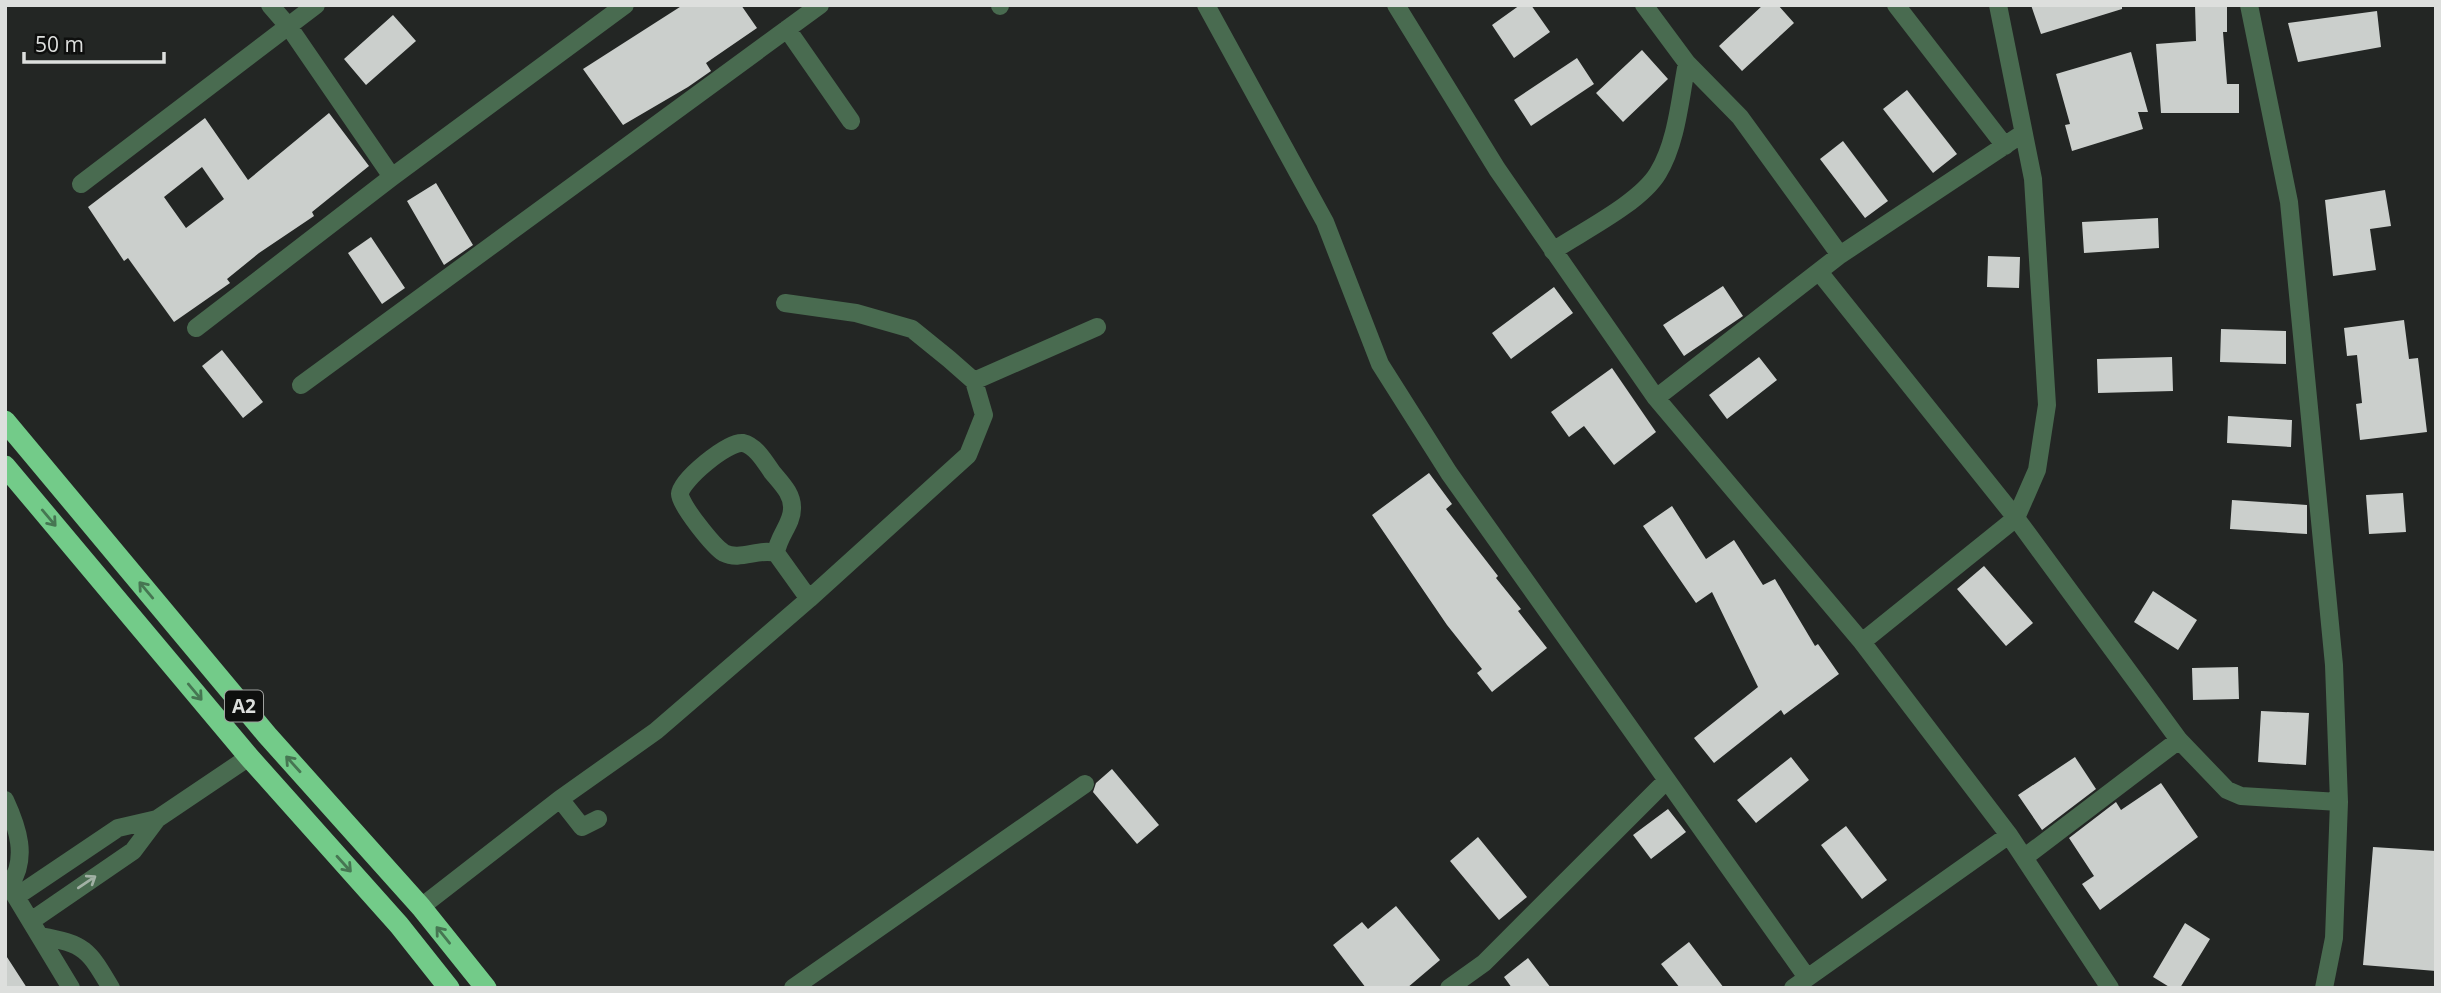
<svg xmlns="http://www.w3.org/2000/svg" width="2441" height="993" viewBox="0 0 2441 993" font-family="'Open Sans',sans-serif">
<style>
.building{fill:#cbcfcc;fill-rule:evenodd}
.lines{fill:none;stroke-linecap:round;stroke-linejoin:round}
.minor{stroke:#496b50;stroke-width:18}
.highway{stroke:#73cb89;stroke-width:21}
.oneway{stroke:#467652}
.oneway2{stroke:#a2b1a5}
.labels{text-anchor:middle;stroke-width:7;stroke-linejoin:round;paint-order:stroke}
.shield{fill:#0e0f0e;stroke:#9fa19f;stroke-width:2}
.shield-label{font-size:19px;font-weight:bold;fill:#dddfdd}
</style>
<rect width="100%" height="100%" fill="#232624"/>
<path class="building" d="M683,5H741L757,28L706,63L711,71L688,87L623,125L583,69Z
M1520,5H1531L1550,32L1514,58L1492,25Z
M1763,5H1778L1794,23L1742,71L1719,46Z
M2031,5H2122V9L2041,34Z
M2195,5H2227V32H2223L2227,84H2239V113H2161L2156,44L2196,41Z
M2377,11L2381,47L2298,62L2288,23Z
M393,15L416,41L366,85L344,59Z
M1642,50L1668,79L1623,122L1596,93Z
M2131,52L2148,112H2138L2143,129L2072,151L2065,125L2070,124L2056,74Z
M1577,58L1594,84L1531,126L1514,100Z
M1907,90L1957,154L1933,173L1883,109Z
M329,113L369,166L312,212L314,216L259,253L227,279L230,283L174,322L128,258L124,261L88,207L205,118L248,180ZM202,167L224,199L186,228L164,197Z
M1843,141L1888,201L1865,218L1820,159Z
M436,183L473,245L444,265L407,201Z
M2385,190L2391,226L2370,229L2376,270L2333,276L2325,200Z
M2158,218L2159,248L2084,253L2082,222Z
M371,237L405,288L382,304L348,253Z
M1988,256L2020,257L2019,288L1987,287Z
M1723,286L1743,316L1684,356L1663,325Z
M1554,287L1573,313L1511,359L1492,333Z
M2404,320L2409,359L2418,358L2427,432L2360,440L2356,404L2362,403L2357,355L2347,356L2344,328Z
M2221,329L2286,331V364L2220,362Z
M222,350L263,402L243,418L202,366Z
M1759,357L1777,380L1727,419L1709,395Z
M2172,357L2173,391L2098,393L2097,359Z
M1612,368L1656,432L1614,465L1584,426L1569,437L1551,412Z
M2228,416L2292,420L2291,447L2227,443Z
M1429,473L1452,504L1446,509L1498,576L1496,578L1521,609L1518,611L1547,648L1492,692L1477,673L1482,669L1447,625L1372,515Z
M2403,493L2406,532L2369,534L2366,495Z
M2232,500L2307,505V534L2230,529Z
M1672,506L1706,559L1734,540L1763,585L1775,579L1815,646L1818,644L1839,674L1784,715L1781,710L1714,763L1694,738L1758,687L1712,592L1696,603L1643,526Z
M1984,566L2033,623L2006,646L1957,589Z
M2153,591L2197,620L2178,650L2134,622Z
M2238,667L2239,699L2193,700L2192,668Z
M2261,711L2309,713L2306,765L2258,762Z
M1791,757L1809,780L1756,823L1737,800Z
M2075,757L2096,789L2042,830L2018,795Z
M1112,769L1159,825L1137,844L1093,792L1096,783Z
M2161,783L2198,837L2100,910L2082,884L2094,876L2069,838L2116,802L2121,810Z
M1668,809L1686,832L1651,859L1633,835Z
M1846,826L1887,880L1862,899L1821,845Z
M1478,837L1527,897L1499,920L1450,861Z
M2373,847L2436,851V971L2363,965Z
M1396,906L1440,960L1407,988H1366L1333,945L1362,922L1368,929Z
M2185,923L2210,939L2180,988H2171L2153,977Z
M1689,942L1724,988H1680L1661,964Z
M5,954L27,988H5Z
M1528,958L1551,988H1512L1504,977Z"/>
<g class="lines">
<path class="minor" d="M270,5L289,27L392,177
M1000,5V6
M1206,5L1325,222L1380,364L1449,473L1806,976
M1396,5L1497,169L1656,398L1862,642L2009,835L2110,988
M1644,5L1687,63L1740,117L1840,255
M1896,5L2005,146
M2249,5L2289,202L2334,665L2339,802L2334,938L2324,988
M787,29L851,121
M81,184L316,5
M1553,251C1583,231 1640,203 1658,173C1677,142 1680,98 1687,63
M1820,273L2016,518L2179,740L2227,790L2241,796L2339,802
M196,328L392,177L625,5
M974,381L1097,327
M301,385L820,5
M1656,398L1840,255L2022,134
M776,553C778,536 792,524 792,509C793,494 781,483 772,472C765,462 756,446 743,443C728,441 681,480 680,494C680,505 714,547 724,553C740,561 759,548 776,553L809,599
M1862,642L2016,518L2037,470L2047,405L2033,179L1998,5
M560,799L582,827L598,819
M5,800C18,828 28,858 10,885
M2025,857L2179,740
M5,879L71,988
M17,896L118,828L157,819L249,757
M421,907L560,799L656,731L809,599L968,455L984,415L974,381L949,359L912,329L856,313L785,303
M31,921L133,851L157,819
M40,936C85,944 88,949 111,988
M793,988L1085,784
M1449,988L1484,963L1667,780
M1793,988L2009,835"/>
<path class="highway" d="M5,421L267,735L421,907L486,988
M5,466L249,757L399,925L449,988"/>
</g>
<defs><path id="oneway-shaft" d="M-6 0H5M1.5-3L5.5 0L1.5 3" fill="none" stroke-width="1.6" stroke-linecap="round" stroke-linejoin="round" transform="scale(1.75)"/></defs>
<g class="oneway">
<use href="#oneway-shaft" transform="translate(49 518) rotate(50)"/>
<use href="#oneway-shaft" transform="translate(146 590) rotate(-130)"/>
<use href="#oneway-shaft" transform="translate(195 692) rotate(50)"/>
<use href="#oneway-shaft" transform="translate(293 764) rotate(-132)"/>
<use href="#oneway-shaft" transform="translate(344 864) rotate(48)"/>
<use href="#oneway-shaft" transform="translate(443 935) rotate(-129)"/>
</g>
<use class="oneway2" href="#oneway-shaft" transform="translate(87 882) rotate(-34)"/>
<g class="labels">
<rect class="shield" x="225" y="690.5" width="38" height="31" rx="5"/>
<g class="shield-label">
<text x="244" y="713">A2</text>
</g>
</g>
<rect width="2441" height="993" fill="none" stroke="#dddfdd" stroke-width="14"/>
<path d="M24 52v10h140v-10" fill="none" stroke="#dddfdd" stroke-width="3.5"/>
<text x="35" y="52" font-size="21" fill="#dddfdd" stroke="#0e0f0e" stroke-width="5" paint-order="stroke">50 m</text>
</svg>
